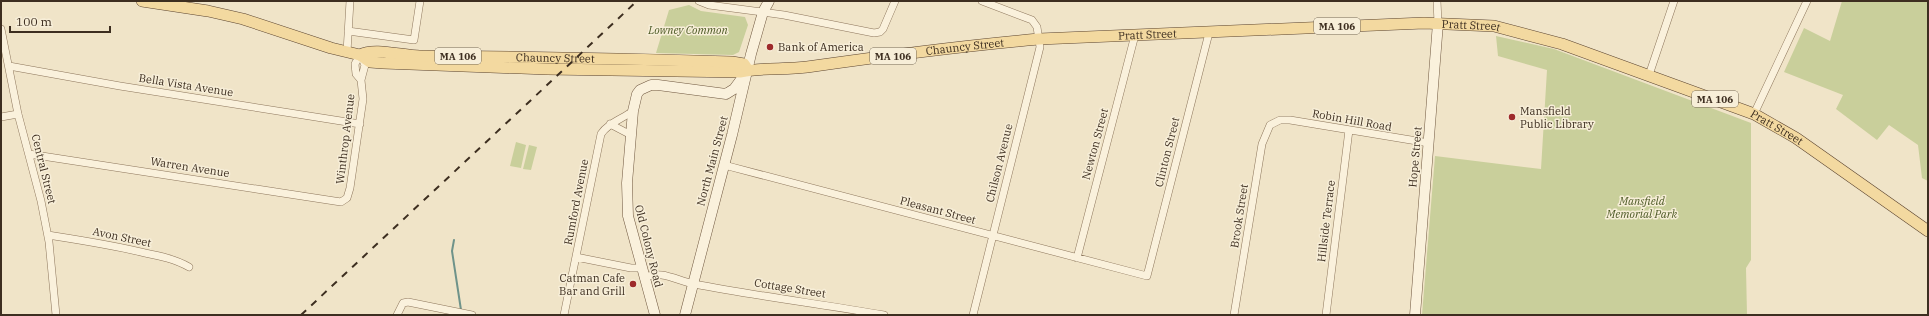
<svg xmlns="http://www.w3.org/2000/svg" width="1929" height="316" viewBox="0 0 1929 316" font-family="'IBM Plex Serif',serif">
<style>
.green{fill:#c9cf9b}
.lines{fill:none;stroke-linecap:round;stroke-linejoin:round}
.stream{stroke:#6f938a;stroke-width:2}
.minor-casing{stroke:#8d765c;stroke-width:8}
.secondary-casing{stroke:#6f573f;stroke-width:11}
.primary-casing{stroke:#5b4430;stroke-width:12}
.minor{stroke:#faf1dc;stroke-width:7}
.secondary{stroke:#faf1dc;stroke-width:10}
.primary{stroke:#f3d9a0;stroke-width:11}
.rail{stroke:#3d2e20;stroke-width:2;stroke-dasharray:7 7;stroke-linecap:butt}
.poi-dot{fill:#9e2a2b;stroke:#f7eed8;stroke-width:1.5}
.labels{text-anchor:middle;stroke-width:3;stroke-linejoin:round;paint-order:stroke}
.shield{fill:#f7eed8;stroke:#756857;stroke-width:1}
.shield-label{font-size:10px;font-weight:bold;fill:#3d2e20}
.street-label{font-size:11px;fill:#3d2e20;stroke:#f7eed8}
.park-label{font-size:11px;font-style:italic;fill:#4d5a26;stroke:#f7eed8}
.poi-label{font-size:11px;fill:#3d2e20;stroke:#f7eed8;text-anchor:start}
</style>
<rect width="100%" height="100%" fill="#f0e4c8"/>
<path class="green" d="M1842,1H1928V181L1922,178L1918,145L1889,125L1877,140L1836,109L1843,95L1784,72L1804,28L1830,41Z
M689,5L701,11L745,17L748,25L739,52L733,55L656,53L669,10Z
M1496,36L1554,49L1751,123V260L1746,268L1747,315H1422L1435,156L1541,169L1547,70L1498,56Z
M516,142L526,145L521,168L510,166Z
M529,145L537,147L531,170L523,169Z"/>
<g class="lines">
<path class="stream" d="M454,240L452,251L461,310"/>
<defs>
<path id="minor" d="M699,1L709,5L784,15L874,33L880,32L883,29L895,1
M1437,1L1438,23
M1,29L18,114L41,201L49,242L56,315
M348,31L414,40L420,1
M347,52L350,1
M9,66L120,86L360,124
M1649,75L1674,1
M361,80L365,65L362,58
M1754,114L1807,1
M1,117L18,114
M610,124L631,135
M29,154L341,202L347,198L350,188L363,99L361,80L356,74L355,64L360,55
M724,165L1147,276L1209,33
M48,235C80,240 113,245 145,253C160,256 175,259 189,267
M576,257L631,268H641
M1077,258L1135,35
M644,278C660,269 678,281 694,284C757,296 820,304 884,315
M397,315L403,303L408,302L472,315
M564,315L601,134C608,123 622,119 633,111
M973,315L1040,47L1037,27L1032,20L982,1
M1234,315L1262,144L1270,125L1280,120H1290L1429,143
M1326,315L1349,130"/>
<path id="secondary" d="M655,315L628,216L627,183L633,111L637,94L640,90L651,85H658L726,94L734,89L748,70
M685,315L732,135L751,54L763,12L769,1
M1415,315L1438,23"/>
<g id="primary">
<path id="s1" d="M142,1L208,11L243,19L331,48L360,55L370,62L383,63L547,69L741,72C762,67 785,70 807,67C884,56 961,46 1039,39L1424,23L1494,26L1562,44L1754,114L1796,138L1928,231"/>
<path id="s2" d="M360,55C374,47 403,56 420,56C524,57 628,59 732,62L744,64L748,70"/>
</g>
</defs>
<use href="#minor" class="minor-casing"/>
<use href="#secondary" class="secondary-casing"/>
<use href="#primary" class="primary-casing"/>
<use href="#minor" class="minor"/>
<use href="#secondary" class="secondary"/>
<use href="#primary" class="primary"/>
<path class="rail" d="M301,315L637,1"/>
</g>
<g class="poi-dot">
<circle cx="770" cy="47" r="4"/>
<circle cx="1512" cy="117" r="4"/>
<circle cx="633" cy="284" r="4"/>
</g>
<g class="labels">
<g class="shield">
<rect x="1314" y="18" width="46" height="16" rx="3"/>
<rect x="435" y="48" width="46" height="16" rx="3"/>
<rect x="870" y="48" width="46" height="16" rx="3"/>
<rect x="1692" y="91" width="46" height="16" rx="3"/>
</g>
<g class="shield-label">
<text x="1337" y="30">MA 106</text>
<text x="458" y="60">MA 106</text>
<text x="893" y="60">MA 106</text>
<text x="1715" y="103">MA 106</text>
</g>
<g class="street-label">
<text dy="4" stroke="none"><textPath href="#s1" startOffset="1341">Pratt Street</textPath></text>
<text dy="4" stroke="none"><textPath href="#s1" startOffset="1017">Pratt Street</textPath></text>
<text dy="4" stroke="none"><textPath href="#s1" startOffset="834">Chauncy Street</textPath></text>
<text dy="4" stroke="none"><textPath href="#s2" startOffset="196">Chauncy Street</textPath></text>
<text transform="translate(186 85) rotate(9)" y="4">Bella Vista Avenue</text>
<text transform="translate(1352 120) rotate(10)" y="4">Robin Hill Road</text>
<text dy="4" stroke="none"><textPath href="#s1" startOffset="1665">Pratt Street</textPath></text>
<text transform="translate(345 139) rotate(-83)" y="4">Winthrop Avenue</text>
<text transform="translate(1095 144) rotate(-75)" y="4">Newton Street</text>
<text transform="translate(1167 152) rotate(-76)" y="4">Clinton Street</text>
<text transform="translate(1415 157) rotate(-85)" y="4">Hope Street</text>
<text transform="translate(712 161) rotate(-75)" y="4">North Main Street</text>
<text transform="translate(999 163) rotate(-76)" y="4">Chilson Avenue</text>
<text transform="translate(190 167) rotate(9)" y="4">Warren Avenue</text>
<text transform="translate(44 169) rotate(76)" y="4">Central Street</text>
<text transform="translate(576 202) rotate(-79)" y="4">Rumford Avenue</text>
<text transform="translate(938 210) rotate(15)" y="4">Pleasant Street</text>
<text transform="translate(1239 216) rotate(-81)" y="4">Brook Street</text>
<text transform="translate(1326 221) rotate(-83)" y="4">Hillside Terrace</text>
<text transform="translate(122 237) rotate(12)" y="4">Avon Street</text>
<text transform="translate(649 246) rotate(76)" y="4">Old Colony Road</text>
<text transform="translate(790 288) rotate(9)" y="4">Cottage Street</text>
</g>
<g class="park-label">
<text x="688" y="34">Lowney Common</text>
<text x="1642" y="205">Mansfield<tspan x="1642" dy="13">Memorial Park</tspan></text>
</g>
<g class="poi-label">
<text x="778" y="51">Bank of America</text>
<text x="1520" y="115">Mansfield<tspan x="1520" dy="13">Public Library</tspan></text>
<text x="625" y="282" text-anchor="end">Catman Cafe<tspan x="625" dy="13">Bar and Grill</tspan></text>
</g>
</g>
<rect width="1929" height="316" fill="none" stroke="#3d2e20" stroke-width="4"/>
<path d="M10 26v6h100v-6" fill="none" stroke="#3d2e20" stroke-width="2"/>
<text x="16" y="26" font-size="12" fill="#3d2e20" stroke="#f7eed8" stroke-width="3" paint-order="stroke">100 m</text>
</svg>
